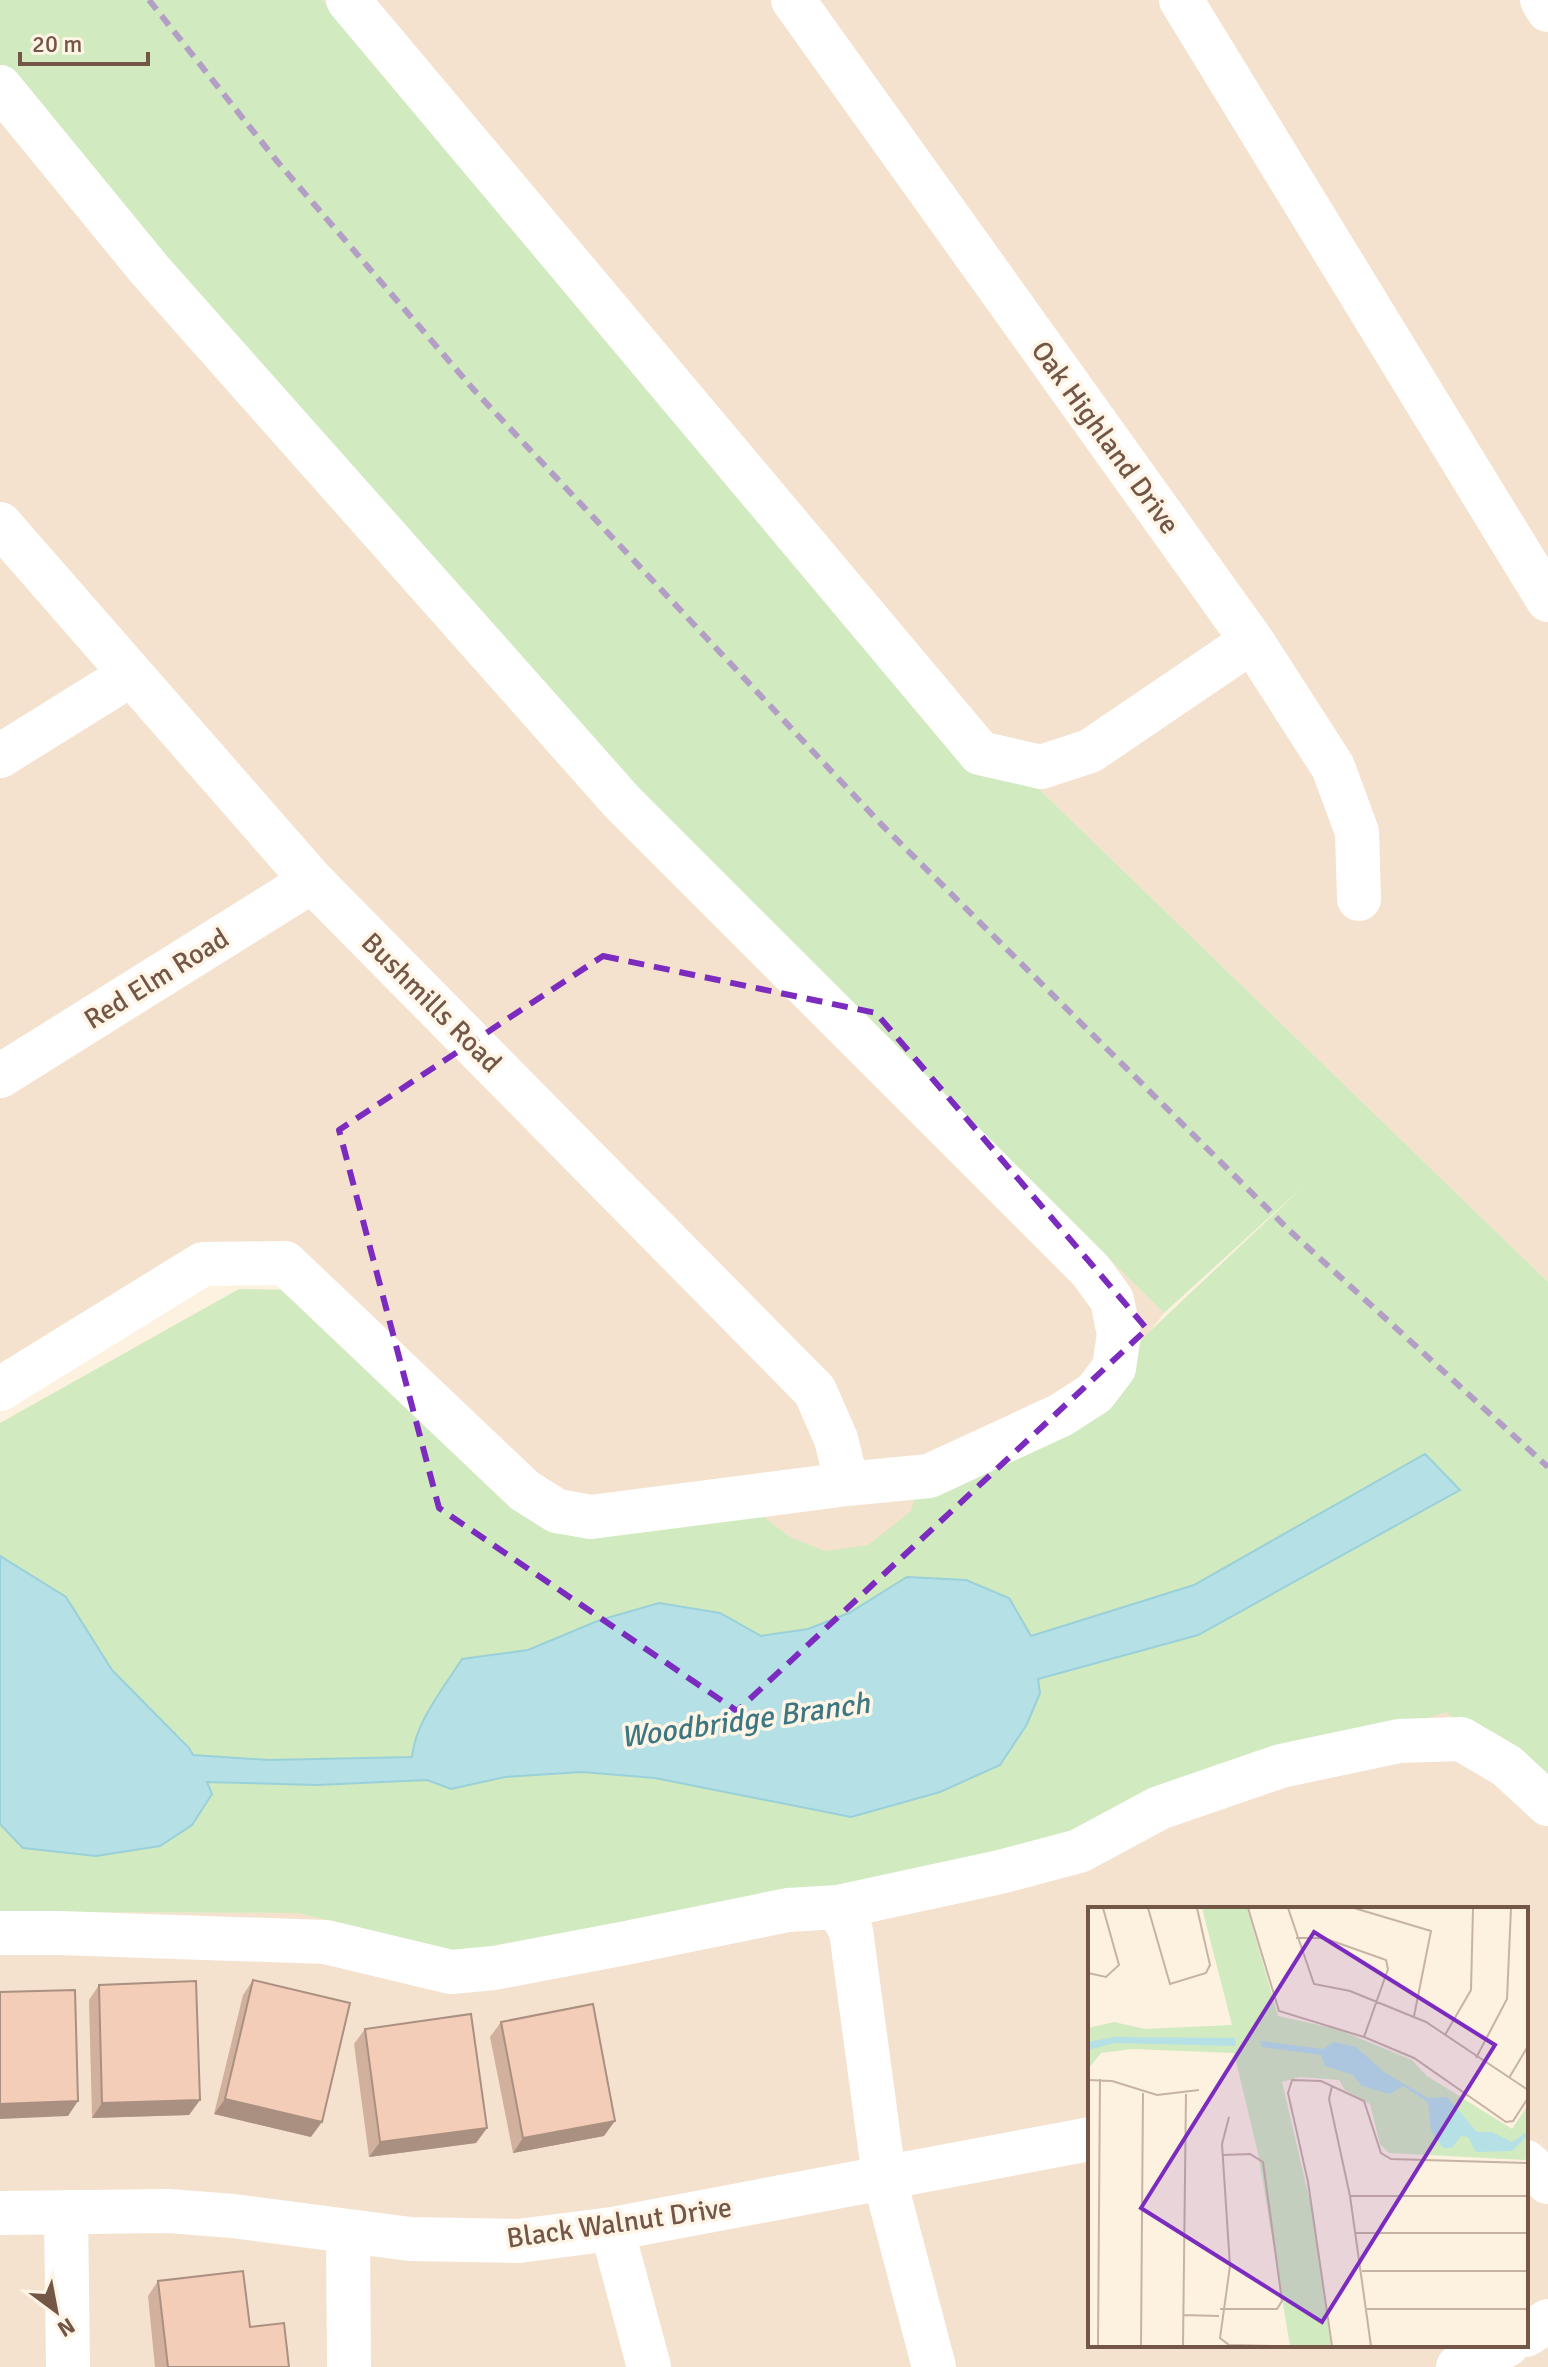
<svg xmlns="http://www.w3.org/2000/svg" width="1548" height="2367" viewBox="0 0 1548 2367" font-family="Signika,sans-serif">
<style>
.residential{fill:#f5e2ce;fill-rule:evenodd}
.green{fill:#d1eabf}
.water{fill:#b5e1e6;stroke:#9ad0d9;stroke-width:2}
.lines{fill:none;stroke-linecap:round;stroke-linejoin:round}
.minor{stroke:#fff;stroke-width:44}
.rail{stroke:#b39fc6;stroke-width:6;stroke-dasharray:12 8;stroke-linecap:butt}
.wall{fill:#d1b09d}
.shaded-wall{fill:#aa9080}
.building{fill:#f3cdb7;stroke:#aa9080;stroke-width:2}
.marked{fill:none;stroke:#7b2cbf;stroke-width:6;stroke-dasharray:16 10;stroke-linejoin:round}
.labels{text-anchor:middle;stroke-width:7;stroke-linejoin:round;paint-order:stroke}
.street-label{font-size:28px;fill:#745647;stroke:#fff5e7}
.water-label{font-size:30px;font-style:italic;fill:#3d7882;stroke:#fff5e7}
.inset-road{fill:none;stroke:#c6b3a3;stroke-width:2}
.view{fill:#7b2cbf;fill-opacity:0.15;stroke:#7b2cbf;stroke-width:4}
.inset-edge{fill:none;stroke:#745647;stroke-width:4}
</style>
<rect width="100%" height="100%" fill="#fdf1e0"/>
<path class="residential" d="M322,0H1548V1282L1043,793Z
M0,65L489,645L1164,1313L1087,1413L858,1559L544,1536L251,1259L0,1406Z
M1446,1712L1548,1803V2367H0V1912L298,1913L456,1952ZM1090,1909H1526V2345H1090Z"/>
<path class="green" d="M0,0H322L1043,793L1548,1282V1803L1446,1712L1102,1826L1031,1856L456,1952L298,1913L0,1912V1423L239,1289L297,1290L544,1517L752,1508L790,1537L825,1551L868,1545L911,1511L917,1489L1077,1414L1146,1335L1308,1182L1164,1313L489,645L0,65Z"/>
<path class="water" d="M1425,1454L1460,1490L1198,1635L1038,1679L1040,1693L1027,1724L1000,1765L940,1792L851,1817L655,1778L582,1772L505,1777L451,1789L427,1780L317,1785L207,1782L212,1794L192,1825L160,1846L96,1856L23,1848L0,1824V1556L66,1597L112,1670L189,1748L193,1755L269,1760L412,1757C415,1723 443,1689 462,1659L528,1650L600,1620L659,1603L720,1613L761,1636L808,1629L849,1613L907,1577L966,1580L1009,1598L1031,1636L1194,1585Z"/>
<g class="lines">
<path class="minor" d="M348,0L980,753L1041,767L1090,751L1252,641
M793,0L1252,641L1333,767L1357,832L1359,899
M1181,0L1548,600
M1542,0L1548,10
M0,87L149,269L623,803L1091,1271L1112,1300L1119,1334L1114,1368L1095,1393L1061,1415L929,1476L847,1484L591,1517L557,1511L525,1491L285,1263L203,1264L0,1389
M0,524L312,881L815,1391L836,1439L847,1484
M0,756L130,675
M0,1076L312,881
M838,1907L1000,1872L1079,1851L1159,1808L1281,1766L1399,1741L1461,1739L1507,1766L1548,1804
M0,1933H59L326,1942L451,1972L494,1968L626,1943L788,1910L838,1907L851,1931L884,2177L934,2367
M1526,2162L1548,2182
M66,2212L68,2367
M0,2213L169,2211L233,2216L410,2239L518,2241L612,2229L1090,2139
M612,2229L649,2367
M348,2231L349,2367
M1526,2335L1548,2321
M1458,2367L1467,2365L1507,2345"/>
<path class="rail" d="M149,0L276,160L474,390L881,824L1290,1231L1548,1467"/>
</g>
<path class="wall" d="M253,1980L311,2137L214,2114L243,1995Z
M99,1985L200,2100L189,2115L92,2118L89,2000Z
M501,2022L604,2136L513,2153L490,2037Z
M365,2029L487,2128L476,2143L369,2157L354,2044Z
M158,2281L250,2327L289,2367H155L148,2296Z"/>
<path class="shaded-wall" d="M225,2099L322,2122L311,2137L214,2114Z
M200,2100L189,2115L92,2118L102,2103Z
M78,2101L68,2116L0,2119V2104Z
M615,2121L604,2136L513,2153L523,2138Z
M487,2128L476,2143L369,2157L380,2142Z"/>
<path class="building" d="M253,1980L350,2003L322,2122L225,2099Z
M196,1981L200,2100L102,2103L99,1985Z
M75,1990L78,2101L0,2104V1992Z
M593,2004L615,2121L523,2138L501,2022Z
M471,2014L487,2128L380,2142L365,2029Z
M243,2271L250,2327L284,2323L289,2367H168L158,2281Z"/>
<path class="marked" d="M603,956L876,1013L1147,1329L737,1711L439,1508L339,1130Z"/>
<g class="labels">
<g class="street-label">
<text transform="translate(1106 437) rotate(54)" y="10">Oak Highland Drive</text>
<text transform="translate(156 978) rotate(-32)" y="10">Red Elm Road</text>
<text transform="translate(432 1002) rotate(45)" y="10">Bushmills Road</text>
<text transform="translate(619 2222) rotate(-8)" y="10">Black Walnut Drive</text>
</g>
<g class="water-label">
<text transform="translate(745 1720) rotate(-8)" y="10">Woodbridge Branch</text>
</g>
</g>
<g transform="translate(1088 1907)">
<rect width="440" height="440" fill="#fdf1e0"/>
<path d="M114,1H159L190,109L249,122L324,153L339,169L424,222L440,198L439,253L301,246L292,237L282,197L257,183L251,173L212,170L194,175L224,303L243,439H202L170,246L146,146L44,142L13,146L0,162V121L26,115L57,122L144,118Z" fill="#d1eabf"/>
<path d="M27,130L147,131L148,139L27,136L0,143V135ZM172,134L235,142L246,135L268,140L296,165L340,191L359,190L389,225H404L424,235L440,224V228L424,244L388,245L380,230L373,229L364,241H355L343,223L340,195L315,179L302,187L274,179L265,168L237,159L233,148L174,140Z" fill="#b5e1e6"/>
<path class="inset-road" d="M60,1L82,77L118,66L122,58L109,1M160,1L191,104L276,130M200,1L226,77L262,84L338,115L440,183M266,1L343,24L326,109M208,31H236L298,53L300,62L276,130L326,151L418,215L425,214L440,191M0,66L18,70L31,58L15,1M357,128L383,83L385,1M388,151L419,92L423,1M421,171L440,139M0,173L24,174L69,188L111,183M244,179L241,192L262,289L283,439M141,210L134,237L142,359L132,431L141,438L185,439M262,289H440M268,326H440M274,364H440M132,402H189L194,394L175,255L162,247L135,248M279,402H440M95,408L131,409M10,439L12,172M53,439L55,186M95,439L98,187M244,439L220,275L200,186L204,173L233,174L276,194L293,246L303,252L440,256M283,439H323"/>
<path class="view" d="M226,25L407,138L234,415L53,301Z"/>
<rect width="440" height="440" class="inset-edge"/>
</g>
<g transform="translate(56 2311) rotate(148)" stroke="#fff5e7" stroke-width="6" paint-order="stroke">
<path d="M0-6L14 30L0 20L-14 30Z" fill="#745647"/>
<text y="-12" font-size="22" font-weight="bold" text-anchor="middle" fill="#745647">N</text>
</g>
<path d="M20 52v12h128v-12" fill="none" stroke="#745647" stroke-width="4"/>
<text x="32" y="52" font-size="24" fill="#745647" stroke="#fff5e7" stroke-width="6" paint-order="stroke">20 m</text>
</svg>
